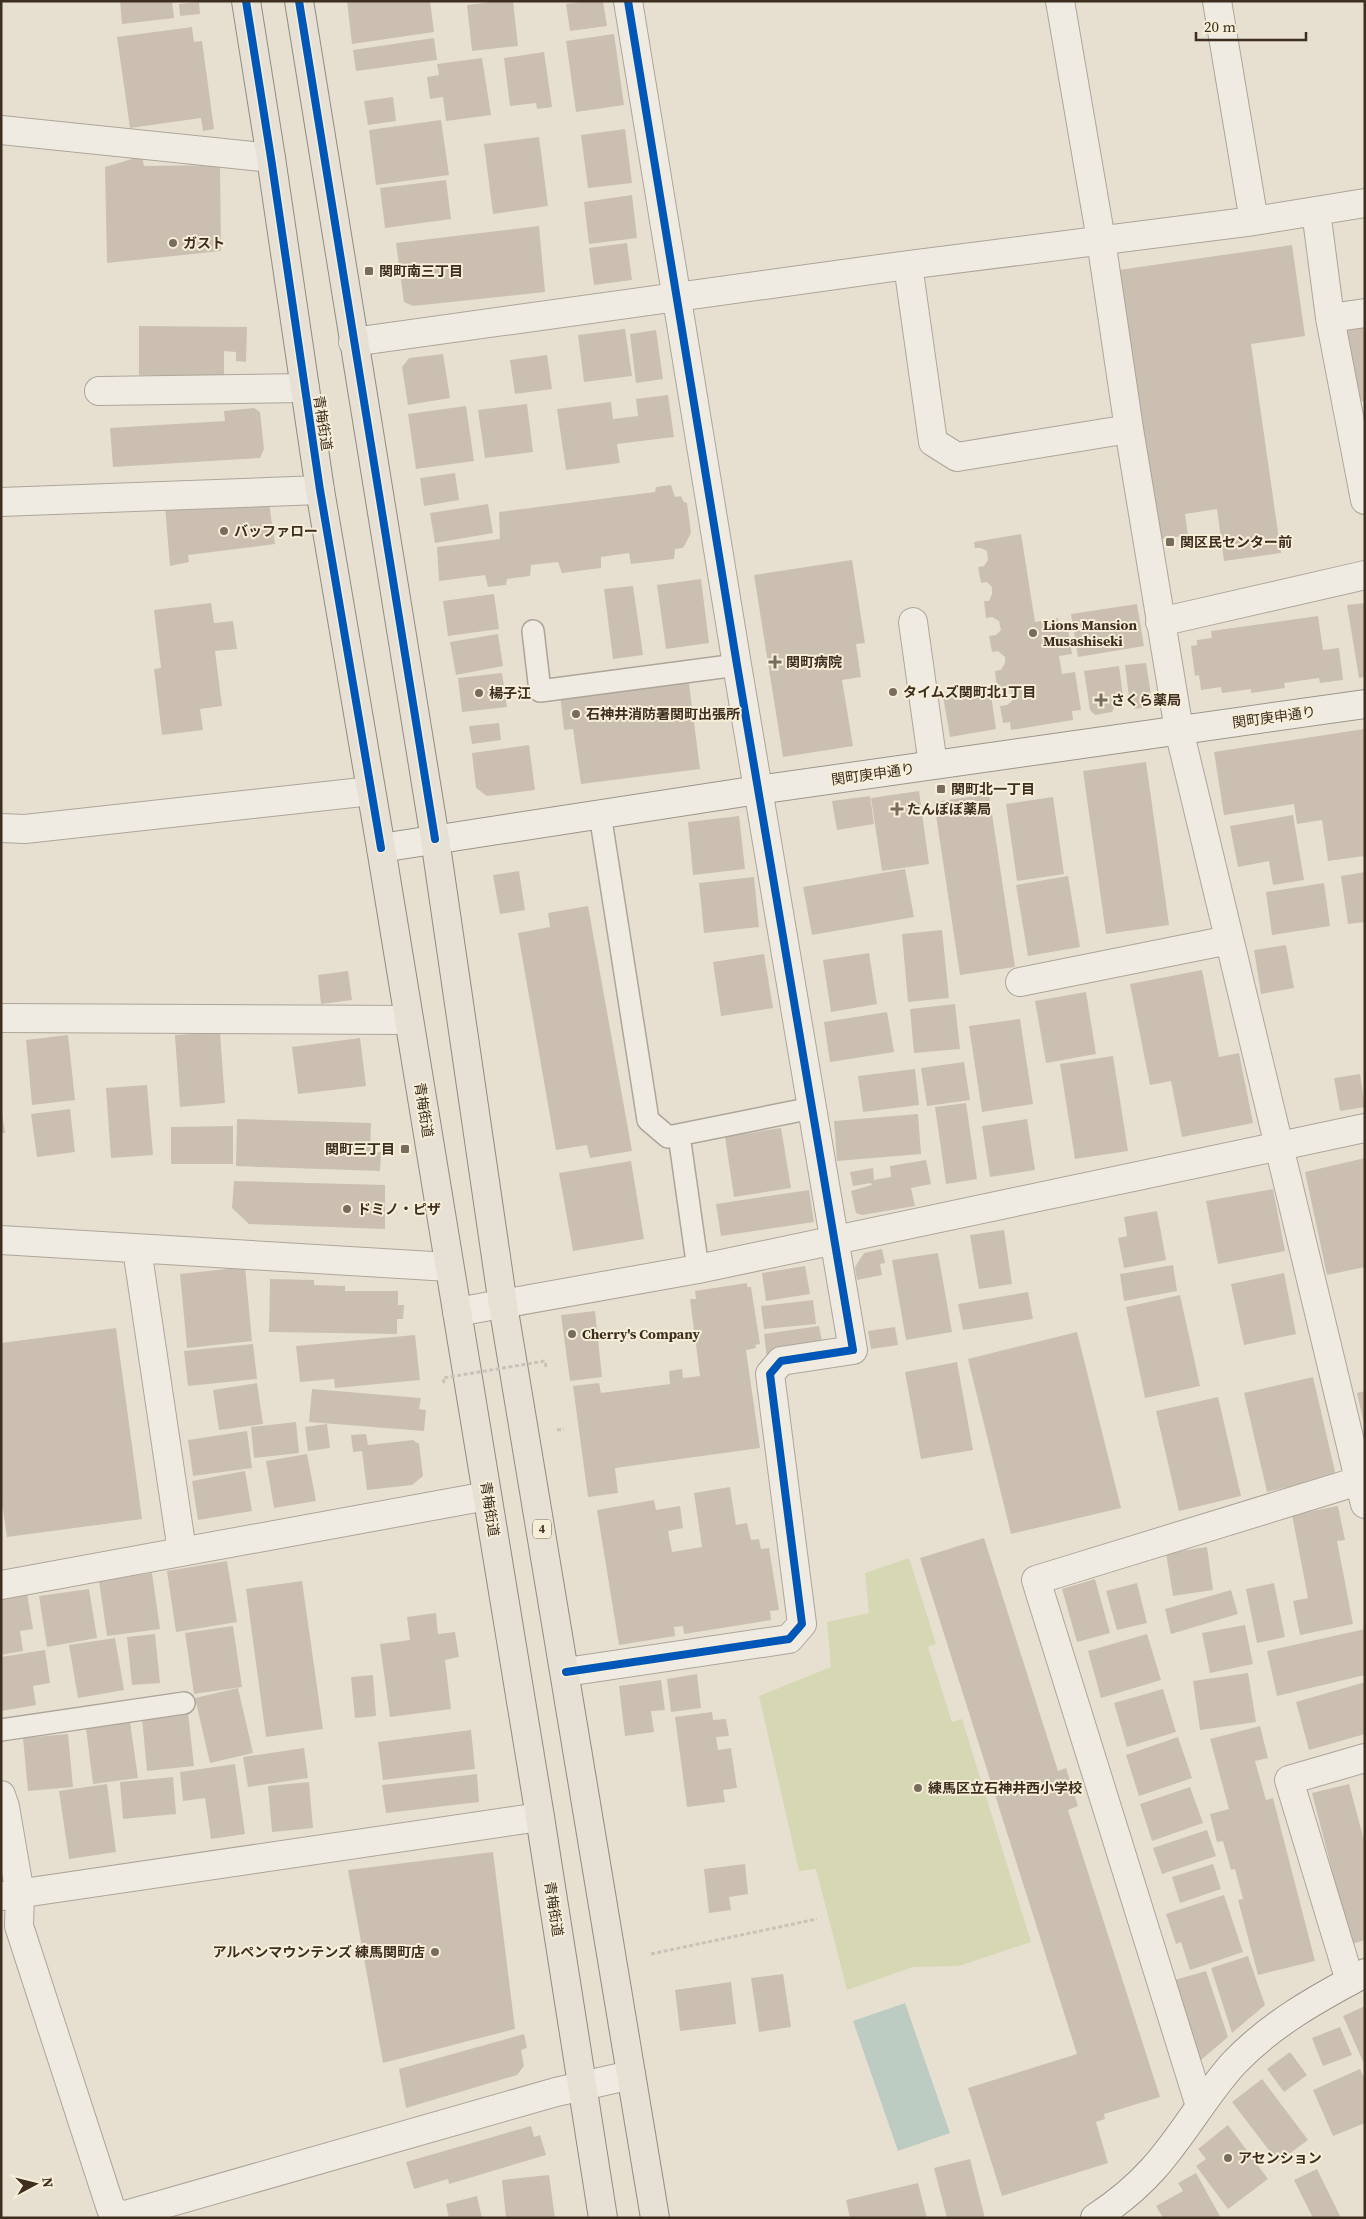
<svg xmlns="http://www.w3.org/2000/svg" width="1366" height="2219" viewBox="0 0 1366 2219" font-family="'Source Serif 4','Noto Sans JP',serif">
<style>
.green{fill:#d6d7b3}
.water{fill:#bcccc2}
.building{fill:#cbbfb2}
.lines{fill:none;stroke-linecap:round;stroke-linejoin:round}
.lane-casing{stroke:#ada599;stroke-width:24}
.street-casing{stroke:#ada599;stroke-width:30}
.secondary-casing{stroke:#9c958a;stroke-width:30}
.primary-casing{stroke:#928b80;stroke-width:30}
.path{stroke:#c8c2b9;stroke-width:3;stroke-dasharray:4 2.5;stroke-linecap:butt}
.lane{stroke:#efebe3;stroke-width:21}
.street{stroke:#efebe3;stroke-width:28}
.secondary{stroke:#efebe3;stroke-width:28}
.primary{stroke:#e6e1d4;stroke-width:28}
.path-bridge{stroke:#c8c2b9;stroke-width:3;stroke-dasharray:4 2.5;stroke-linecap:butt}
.cycleway-casing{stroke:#f7eed8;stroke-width:11}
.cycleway{stroke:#0057b8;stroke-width:8}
.poi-dot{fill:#786c5e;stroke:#f7eed8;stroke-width:2}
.labels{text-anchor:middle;stroke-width:4;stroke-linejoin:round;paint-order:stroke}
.shield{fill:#f7eed8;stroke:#756857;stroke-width:1}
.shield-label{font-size:12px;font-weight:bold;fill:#3d2e20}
.poi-label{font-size:14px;font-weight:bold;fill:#3d2e20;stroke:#f7eed8;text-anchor:start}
.street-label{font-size:14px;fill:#3d2e20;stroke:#f7eed8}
</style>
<rect width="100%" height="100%" fill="#e7e0d1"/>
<path class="green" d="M909,1558L936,1644L928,1647L952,1722L962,1719L1031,1942L959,1966L913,1967L847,1990L816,1869L799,1871L759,1696L831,1667L827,1622L869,1613L865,1573Z"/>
<path class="water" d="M905,2003L950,2133L898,2151L853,2021Z"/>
<path class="building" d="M120,1H172L174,18L122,24Z
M347,1H430L434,32L352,44Z
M500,1H513L518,46L472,51L467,5Z
M588,1H603L607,26L570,31L566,4Z
M199,2L200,14L180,16L179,4Z
M192,27L194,42L202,41L214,129L203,131L201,118L130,128L117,37Z
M614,34L624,105L576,112L566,41Z
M434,38L437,60L356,71L353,50Z
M544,52L552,107L537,109L536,103L510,106L504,58Z
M482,58L491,115L446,121L443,97L430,99L427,77L439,75L437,64Z
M393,97L396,121L368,125L364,101Z
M441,120L449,175L376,185L369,130Z
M625,129L632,183L588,188L581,135Z
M539,137L548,206L493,214L484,144Z
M142,156L144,166L220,165L221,251L107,263L105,167Z
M446,180L451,219L385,228L380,188Z
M632,195L637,238L589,244L584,202Z
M539,226L545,292L413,306L404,302L396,243Z
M627,243L632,280L594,285L589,248Z
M1292,245L1305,336L1251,344L1281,553L1224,561L1217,509L1185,514L1188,535L1150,541L1112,271Z
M139,326L247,327L246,362L236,361V352L224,351V376L139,375Z
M1365,327V401L1357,402L1345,330Z
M625,329L632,376L584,382L578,335Z
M656,330L663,379L636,383L630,334Z
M443,354L450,398L408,405L402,367L409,358Z
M547,355L552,389L515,394L510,360Z
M668,395L674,437L617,444L620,463L566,470L557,409L611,402L613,419L638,416L636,399Z
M527,404L533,452L485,458L478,410Z
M466,406L474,461L416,469L408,414Z
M254,408L260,412L264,449L260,458L113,467L110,428L225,421L224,411Z
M455,473L459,500L424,506L420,478Z
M671,485L675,497L681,496L684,502L687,503L691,533L683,548L675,549L674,559L631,564L629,553L601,557V568L562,573L558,562L531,565L530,576L507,579L506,585L488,587L485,575L439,581L437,547L500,539L499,512L655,492L656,487Z
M269,503L275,544L188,555L189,562L170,566L165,506Z
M488,504L493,533L435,543L430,513Z
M1021,534L1035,622L1058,618L1060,630L1068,629L1072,654L1059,656L1062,674L1075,672L1081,710L1072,711L1073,720L1011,730L1010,722L1003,723L1000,706L1007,705L1012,701L1011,691L1005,687L997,688L995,671L1001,670L1005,663V657L998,651L992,652L989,636L996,635L1001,630L999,621L992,617L986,618L984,601H989L992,594V587L987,582L981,583L978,567L984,566L988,560L987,551L981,548H975L974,542Z
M852,560L865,643L856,644L861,677L842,680L853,746L783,757L754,575Z
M701,579L709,643L666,649L657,585Z
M633,586L643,655L613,659L604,589Z
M494,594L499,629L448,636L443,601Z
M211,603L214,623L233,621L237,649L215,651L222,706L200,709L203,730L162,735L154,669L161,668L154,610Z
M1365,603V677L1359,678L1347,605Z
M1137,604L1144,646L1078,657L1071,614Z
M1318,616L1323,650L1339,648L1343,680L1320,683L1319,678L1284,683L1285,688L1251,693V689L1222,693L1221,687L1201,690L1199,675L1195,676L1191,646L1197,645V640L1212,638L1211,631Z
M498,634L503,666L456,675L450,642Z
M1146,663L1152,701L1147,707L1135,709L1130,705L1125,665Z
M1119,666L1124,703L1115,705L1112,712L1095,715L1090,710L1084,671Z
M502,673L507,707L462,712L458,678Z
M688,676L700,769L581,784L573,729L564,730L560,693Z
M990,688L996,729L950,737L943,696Z
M499,723L501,740L472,744L469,726Z
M1364,729L1365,856L1328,861L1322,820L1297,824L1294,804L1224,815L1214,752Z
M529,745L535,790L487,796L476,788L472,753Z
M1146,762L1169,925L1106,934L1083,771Z
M919,791L929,864L882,871L871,798Z
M989,794L1015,967L960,975L934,802Z
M870,796L874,824L837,830L832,801Z
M1053,797L1064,874L1017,881L1006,804Z
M1293,815L1304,880L1273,885L1269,861L1238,867L1230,826Z
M739,816L745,869L693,875L688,822Z
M905,869L914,917L812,935L803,887Z
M519,871L525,910L500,914L493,875Z
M1365,872V922L1348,924L1341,876Z
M1068,876L1080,947L1028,956L1016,885Z
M754,877L759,927L704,933L699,883Z
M1324,883L1330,926L1272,935L1266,892Z
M588,906L632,1151L590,1158L587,1145L556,1150L518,933L550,927L548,913Z
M942,930L949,998L908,1002L902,934Z
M1286,945L1294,988L1261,994L1254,950Z
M869,953L877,1004L831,1012L823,960Z
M764,954L773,1008L721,1016L713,962Z
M1202,970L1219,1057L1239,1053L1253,1123L1182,1137L1171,1081L1150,1085L1130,984Z
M348,971L352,1000L321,1004L318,975Z
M1086,992L1096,1054L1046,1063L1035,1001Z
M955,1004L960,1049L914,1053L910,1009Z
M887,1012L894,1052L830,1062L824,1022Z
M1020,1019L1033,1104L982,1112L969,1026Z
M220,1032L225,1103L180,1107L175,1035Z
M68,1035L75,1100L32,1105L26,1040Z
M360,1038L366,1086L298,1094L292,1047Z
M1113,1056L1128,1151L1075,1159L1060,1064Z
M964,1062L970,1100L927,1106L921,1068Z
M915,1069L919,1105L863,1112L858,1076Z
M1360,1074L1365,1107L1340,1111L1334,1078Z
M147,1085L153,1155L111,1158L106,1088Z
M966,1103L977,1179L946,1184L935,1107Z
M1,1109L5,1133H1Z
M70,1109L75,1152L37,1157L31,1114Z
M918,1114L921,1154L837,1161L834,1121Z
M237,1119L371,1123L370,1152H381L380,1171L236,1166Z
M1027,1119L1035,1170L990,1177L982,1126Z
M233,1126V1164H171V1127Z
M781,1128L791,1188L734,1197L725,1137Z
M1365,1158V1267L1327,1275L1305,1172Z
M926,1160L931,1184L911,1188L915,1206L862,1215L856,1213L851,1191L872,1185L871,1183L853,1186L850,1172L873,1168L874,1180L891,1177L890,1166Z
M631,1161L644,1239L573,1251L559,1173Z
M234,1181L385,1185V1229L249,1224L232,1208Z
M1273,1189L1285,1251L1218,1264L1206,1201Z
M809,1190L814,1222L721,1236L716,1204Z
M1157,1211L1166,1260L1124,1268L1118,1238L1127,1236L1124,1217Z
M1004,1230L1012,1284L979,1289L970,1235Z
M882,1249L885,1263L880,1264L882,1275L857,1280L855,1267L864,1253Z
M938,1253L952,1332L906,1340L892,1260Z
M1173,1265L1177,1291L1124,1301L1120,1274Z
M805,1266L810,1294L766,1301L762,1273Z
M245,1267L252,1341L187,1348L180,1274Z
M1284,1273L1296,1334L1244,1345L1231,1284Z
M270,1279L314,1280V1285L345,1286V1291H398V1305H404L403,1319H397V1334L269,1332Z
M747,1283V1287H751L760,1344L755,1345L756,1348L746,1350L760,1448L615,1468L618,1493L588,1497L573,1386L599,1383L601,1393L670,1384L669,1371L682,1369L683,1378L700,1376L690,1299H696L695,1291Z
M1028,1292L1033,1319L963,1330L958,1304Z
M1180,1295L1200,1386L1145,1398L1126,1307Z
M813,1300L816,1324L764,1329L761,1306Z
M595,1311L602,1377L570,1381L561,1315Z
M819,1326L822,1341L767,1359L764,1334Z
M895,1327L898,1345L871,1349L868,1331Z
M116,1328L142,1519L7,1537L1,1496V1343Z
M1077,1332L1121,1508L1011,1534L968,1359Z
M415,1335L420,1380L335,1388L334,1379L300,1382L296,1346Z
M253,1344L257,1379L188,1386L184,1351Z
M957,1362L973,1450L921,1459L905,1372Z
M1313,1377L1336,1476L1267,1492L1244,1393Z
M257,1383L263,1424L219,1430L213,1390Z
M312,1389L421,1398L419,1409L426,1410L424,1431L309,1422Z
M1365,1391V1423L1364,1424L1357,1393Z
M1218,1397L1241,1496L1179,1511L1156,1411Z
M296,1422L299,1453L254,1458L251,1427Z
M327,1424L330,1448L308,1451L305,1427Z
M247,1431L252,1468L193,1476L188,1440Z
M366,1434L368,1445L413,1440L419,1444L423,1476L412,1485L367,1490L362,1451L353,1452L351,1435Z
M307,1454L316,1501L274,1508L266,1461Z
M245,1471L252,1511L198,1520L192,1481Z
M730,1487L736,1525L747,1523L751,1540L759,1539L761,1549L769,1548L779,1610L770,1611L771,1620L684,1634L683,1626L674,1627L675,1636L619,1645L597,1510L654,1500L656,1510L680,1506L683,1528L668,1531L672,1552L702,1547L694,1493Z
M1338,1506L1345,1540L1337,1541L1353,1624L1300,1635L1293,1601L1308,1598L1292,1515Z
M984,1538L1058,1771L1066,1768L1078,1806L1068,1810L1160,2097L1104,2114L1105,2119L1096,2122L1108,2163L1002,2196L968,2088L1077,2054L920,1558Z
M1207,1547L1213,1590L1173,1596L1166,1553Z
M227,1561L237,1622L176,1632L167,1571Z
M152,1573L160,1629L107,1636L99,1581Z
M1095,1579L1110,1633L1077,1642L1062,1589Z
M302,1581L323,1729L266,1737L246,1589Z
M1137,1583L1147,1623L1117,1630L1106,1591Z
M1274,1583L1285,1637L1257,1643L1246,1589Z
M89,1589L97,1638L47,1647L39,1596Z
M1231,1590L1238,1614L1171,1634L1165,1609Z
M27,1593L33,1629L20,1631L23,1651L1,1655V1597Z
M436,1613L438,1634L455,1632L459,1657L445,1660L451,1709L390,1717L380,1644L410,1640L407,1617Z
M1245,1625L1253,1664L1210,1673L1202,1633Z
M233,1626L242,1687L194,1694L185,1633Z
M1365,1629V1675L1277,1696L1267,1651Z
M155,1634L160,1683L132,1685L127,1637Z
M1147,1634L1161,1680L1101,1698L1088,1651Z
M115,1638L124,1690L78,1698L69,1645Z
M45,1650L50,1683L33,1686L36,1705L1,1711V1657Z
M1248,1673L1256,1722L1200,1730L1193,1681Z
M697,1674L701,1708L671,1712L667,1679Z
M373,1675L376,1716L355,1718L351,1677Z
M661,1680L665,1710L651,1711L654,1732L625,1736L619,1686Z
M1365,1682V1734L1309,1750L1296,1702Z
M238,1688L253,1753L210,1763L195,1698Z
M1163,1689L1176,1732L1127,1747L1114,1703Z
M712,1712L713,1720L726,1719L729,1736L716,1737L718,1750L731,1748L737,1788L723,1790L725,1802L687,1807L675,1717Z
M188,1713L194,1766L147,1771L142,1718Z
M130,1722L138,1778L93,1784L86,1728Z
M1260,1726L1268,1758L1255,1761L1266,1800L1273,1798L1315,1961L1258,1975L1238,1900L1243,1899L1235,1869L1231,1870L1223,1841L1217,1842L1210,1814L1229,1809L1210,1739Z
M471,1730L475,1769L383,1780L378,1742Z
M68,1734L73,1787L28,1791L23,1738Z
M1178,1737L1192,1778L1139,1796L1126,1755Z
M304,1748L308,1778L248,1787L243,1757Z
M235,1764L245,1834L211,1839L205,1798L183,1801L180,1772Z
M477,1774L479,1802L386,1813L382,1785Z
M173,1777L176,1814L123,1819L120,1782Z
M309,1782L313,1828L272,1832L268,1786Z
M107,1784L116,1852L69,1859L59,1791Z
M1349,1784L1365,1844V1940L1351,1944L1312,1793Z
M1190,1787L1203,1823L1152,1841L1140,1804Z
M1207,1830L1216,1856L1162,1874L1153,1848Z
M493,1852L515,2029L383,2063L348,1870Z
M745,1864L748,1894L729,1897L731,1910L709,1913L704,1869Z
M1213,1864L1221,1889L1180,1903L1172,1877Z
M1224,1895L1243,1952L1190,1970L1181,1942L1176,1944L1166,1914Z
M1248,1956L1265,2005L1232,2033L1211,1968Z
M1206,1971L1228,2037L1195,2065L1171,1981Z
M783,1974L791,2027L759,2032L751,1978Z
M731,1982L736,2024L680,2031L675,1990Z
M1365,2006V2066L1343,2016Z
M1340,2027L1352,2055L1323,2066L1312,2038Z
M524,2034L527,2048L521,2050L524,2066L517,2075L406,2108L399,2069Z
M1290,2052L1307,2075L1284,2092L1267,2069Z
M1360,2069L1365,2080V2123L1333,2136L1313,2090Z
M1262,2079L1308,2140L1278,2162L1232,2102Z
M1228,2125L1268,2179L1228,2209L1196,2166L1206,2159L1198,2149Z
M531,2126L534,2137L540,2135L546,2155L449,2184L448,2179L414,2189L406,2162Z
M970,2159L985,2218H947L934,2168Z
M1317,2169L1341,2218H1313L1294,2180Z
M1196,2173L1221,2218H1163L1156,2206L1183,2191L1178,2183Z
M549,2175L555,2218H506L502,2180Z
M918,2183L927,2218H850L846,2200Z
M477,2196L482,2218H449L446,2204Z"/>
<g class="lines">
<defs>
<path id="lane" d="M533,631L540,691L737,665
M600,814L648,1120L668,1137L812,1108
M679,1135L698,1269
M1,1730L184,1703"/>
<path id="street" d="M1060,1L1101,240L1129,429L1179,730L1365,1504
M1217,1L1254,221
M1,130L271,158
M1316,211L1330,318L1365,500
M908,265L933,442L957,457L1129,429
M1330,318L1365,313
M353,342L908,265L1254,221L1365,203
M99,391L305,388
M1,502L320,490
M913,622L933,765
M1160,622L1365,575
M1,828L25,829L371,791
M1020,982L1229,940
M1,1018L409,1020
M1,1240L449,1267
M137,1249L182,1551
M457,1312L698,1269L1365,1128
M1,1585L487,1496
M566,1672L789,1639L802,1624L770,1374L781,1361L853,1350L737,665L628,1
M1,1795L5,1807L20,1894L19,1926L111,2209L122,2216L556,2092L631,2075
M3,1896L540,1817
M1350,1981L1289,1780L1365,1758
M1200,2106L1036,1580L1365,1479"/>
<path id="secondary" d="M381,848L758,790L1365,704
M1095,2218C1116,2204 1136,2188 1153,2169C1183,2136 1204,2096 1234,2063C1271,2024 1318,1998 1365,1973"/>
<path id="primary" d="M246,1L271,158L320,490L381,848L540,1817L603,2218
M299,1L435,839L503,1305L655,2218"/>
</defs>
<use href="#lane" class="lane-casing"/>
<use href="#street" class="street-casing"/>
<use href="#secondary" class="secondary-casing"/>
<use href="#primary" class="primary-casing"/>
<path class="path" d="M557,1430L564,1429
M651,1954L817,1919"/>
<use href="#lane" class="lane"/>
<use href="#street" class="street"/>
<use href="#secondary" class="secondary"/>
<use href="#primary" class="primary"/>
<path class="path-bridge" d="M444,1383L443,1378L545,1361L546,1367"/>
<defs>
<path id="cycleway" d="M246,1L271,158L320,490L381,848
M299,1L435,839
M566,1672L789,1639L802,1624L770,1374L781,1361L853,1350L737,665L628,1"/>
</defs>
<use href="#cycleway" class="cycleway-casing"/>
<use href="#cycleway" class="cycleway"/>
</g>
<g class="poi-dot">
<circle cx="173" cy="243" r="5"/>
<rect x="364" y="266" width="10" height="10" rx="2.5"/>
<circle cx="224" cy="531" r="5"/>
<rect x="1165" y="537" width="10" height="10" rx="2.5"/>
<circle cx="1033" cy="633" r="5"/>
<path d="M772.5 654.5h5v5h5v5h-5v5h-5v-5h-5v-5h5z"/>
<circle cx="893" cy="692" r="5"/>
<circle cx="479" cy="693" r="5"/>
<path d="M1098.5 692.5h5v5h5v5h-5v5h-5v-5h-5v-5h5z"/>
<circle cx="576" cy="714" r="5"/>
<rect x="936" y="784" width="10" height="10" rx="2.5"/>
<path d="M894.5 801.5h5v5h5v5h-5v5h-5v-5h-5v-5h5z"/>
<rect x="400" y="1144" width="10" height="10" rx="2.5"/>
<circle cx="347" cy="1209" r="5"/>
<circle cx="572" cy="1334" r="5"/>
<circle cx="918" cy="1788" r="5"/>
<circle cx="435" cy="1952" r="5"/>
<circle cx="1228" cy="2158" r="5"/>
</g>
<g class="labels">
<rect class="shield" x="533" y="1519.5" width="18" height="19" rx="4"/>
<g class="shield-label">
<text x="542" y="1533">4</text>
</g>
<g class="poi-label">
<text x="183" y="248">ガスト</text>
<text x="379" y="276">関町南三丁目</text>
<text x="234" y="536">バッファロー</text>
<text x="1180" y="547">関区民センター前</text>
<text x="1043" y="630">Lions Mansion<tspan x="1043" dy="16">Musashiseki</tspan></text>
<text x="786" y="667">関町病院</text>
<text x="903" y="697">タイムズ関町北1丁目</text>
<text x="489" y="698">楊子江</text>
<text x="1111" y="705">さくら薬局</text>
<text x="586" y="719">石神井消防署関町出張所</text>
<text x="951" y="794">関町北一丁目</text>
<text x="907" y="814">たんぽぽ薬局</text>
<text x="395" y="1154" text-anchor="end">関町三丁目</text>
<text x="357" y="1214">ドミノ・ピザ</text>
<text x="582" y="1339">Cherry's Company</text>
<text x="928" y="1793">練馬区立石神井西小学校</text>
<text x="425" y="1957" text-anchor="end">アルペンマウンテンズ 練馬関町店</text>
<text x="1238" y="2163">アセンション</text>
</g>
<g class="street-label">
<text transform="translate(323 423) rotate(81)" y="5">青梅街道</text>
<text transform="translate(1274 717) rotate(-8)" y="5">関町庚申通り</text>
<text transform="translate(873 774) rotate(-8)" y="5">関町庚申通り</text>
<text transform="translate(424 1110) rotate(81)" y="5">青梅街道</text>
<text transform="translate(490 1509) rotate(81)" y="5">青梅街道</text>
<text transform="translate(554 1909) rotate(81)" y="5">青梅街道</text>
</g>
</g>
<rect width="1366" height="2219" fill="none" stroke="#3d2e20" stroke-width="5"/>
<g transform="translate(35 2184) rotate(83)" stroke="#f7eed8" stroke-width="4" paint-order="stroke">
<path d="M0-4L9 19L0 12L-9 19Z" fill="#3d2e20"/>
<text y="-8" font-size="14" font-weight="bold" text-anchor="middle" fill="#3d2e20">N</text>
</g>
<path d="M1196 32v8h110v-8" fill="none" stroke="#3d2e20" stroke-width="2.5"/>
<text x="1204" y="32" font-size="15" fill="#3d2e20" stroke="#f7eed8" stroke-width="4" paint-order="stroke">20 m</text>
</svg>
